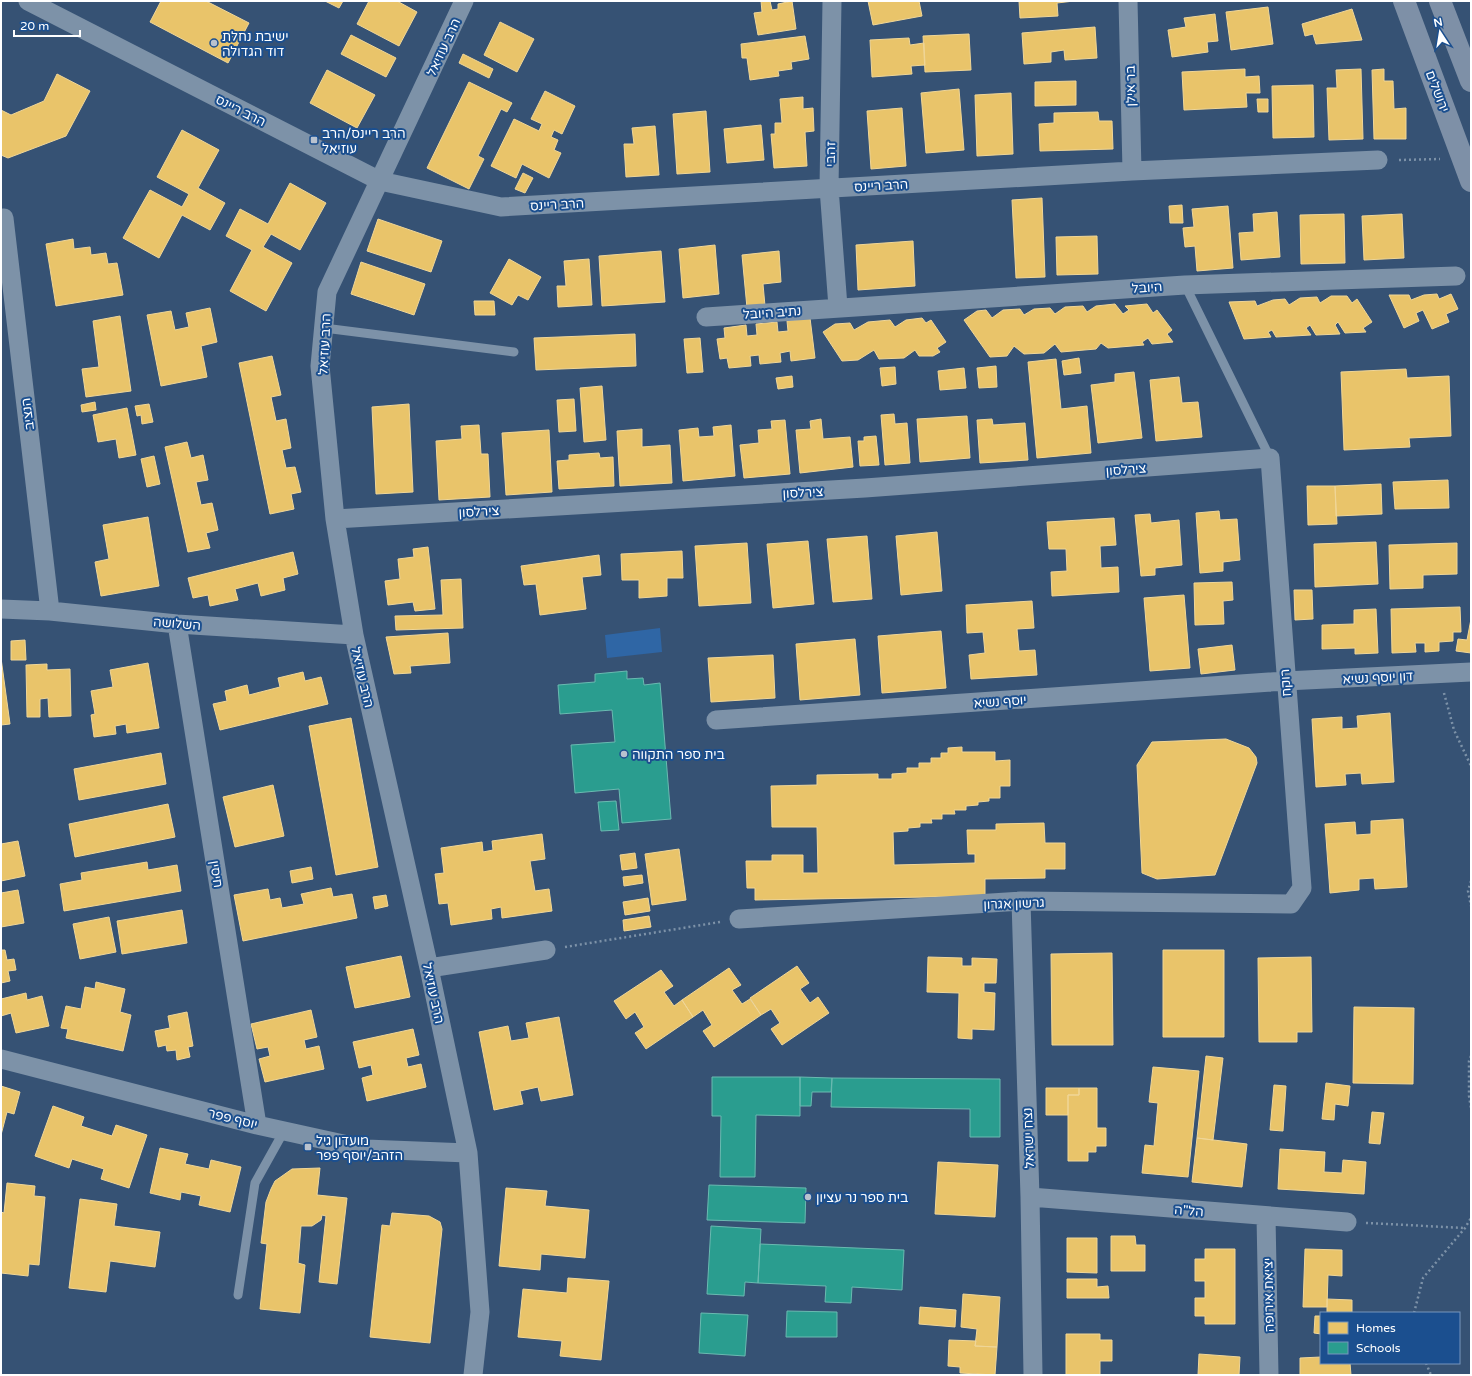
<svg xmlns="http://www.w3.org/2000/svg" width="1472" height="1376" viewBox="0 0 1472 1376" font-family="'Varela Round',Heebo,sans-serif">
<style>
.green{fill:#2f66a5}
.homes{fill:#e9c46a;stroke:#f0d697}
.schools{fill:#2a9d8f;stroke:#6abab1}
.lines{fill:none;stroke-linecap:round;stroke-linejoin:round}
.path{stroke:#7d92a8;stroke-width:2.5;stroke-dasharray:2 3;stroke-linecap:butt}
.service{stroke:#7d92a8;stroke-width:9}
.minor{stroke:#7d92a8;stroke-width:19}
.trunk{stroke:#7e90a7;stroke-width:22}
.poi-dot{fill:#b9c2ce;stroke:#1b4f8f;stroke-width:1.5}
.labels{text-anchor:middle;stroke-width:4;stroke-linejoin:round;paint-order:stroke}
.poi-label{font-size:13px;fill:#fff;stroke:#1b4f8f;text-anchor:start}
.street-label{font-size:13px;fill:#fff;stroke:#1b4f8f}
</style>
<rect width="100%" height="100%" fill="#365274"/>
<path class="green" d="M660,628L662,652L607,658L605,635Z"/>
<path class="homes" d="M161,1H206L249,23L228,63L150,22Z
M325,1H343L339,8Z
M369,1H397L417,12L399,46L357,24Z
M761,1H770L772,10L778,9V4L792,1L796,29L758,35L754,13L762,12Z
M868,1H919L922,16L873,25Z
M1019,1H1074L1057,3L1058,16L1020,18Z
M1268,7L1273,44L1231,50L1226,12Z
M1352,9L1362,40L1316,44L1313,34L1305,36L1302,24Z
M1215,14L1218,41L1207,42L1208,52L1172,57L1168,30L1186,27L1184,18Z
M500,22L534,39L517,72L484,55Z
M1095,27L1097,58L1065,60L1064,50L1051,52V62L1024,64L1022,33Z
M969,34L971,70L925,72L923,36Z
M351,35L396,58L386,77L341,54Z
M805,36L809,59L791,62L792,69L778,71L779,76L750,80L747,58H742L741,44Z
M909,38L910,45L924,43L925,65L911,66L912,74L872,77L870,40Z
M463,54L493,69L489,78L459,63Z
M1245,69V77L1259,76L1260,93H1246L1247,107L1184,110L1182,72Z
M1361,69L1363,139L1329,140L1327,88H1337L1336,70Z
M1384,69V81H1393L1394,109L1406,108V139H1374L1372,70Z
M327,70L375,95L357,128L310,103Z
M57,74L90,91L66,136L8,158L1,155V110L11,115L44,101Z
M1076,81V105L1035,106V82Z
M469,82L512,103L507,112L501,109L478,156L484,159L469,189L427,168Z
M1313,85L1314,137L1273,138L1272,86Z
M959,89L964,150L926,153L921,93Z
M545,91L575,106L562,134L554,130L551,137L558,140L554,150L561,153L549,178L522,164L516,178L491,166L514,119L539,131L542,124L531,119Z
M1011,93L1013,154L977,156L975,95Z
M803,97V109L813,108L814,131L805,132L807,166L774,168L771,134H775V123H782L780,99Z
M1257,99H1268V112H1258Z
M902,108L906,166L871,169L867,111Z
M706,111L710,172L677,174L673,114Z
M1098,112L1099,121H1112L1113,149L1040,151L1039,124L1054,123V113Z
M761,125L764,160L727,163L724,129Z
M655,126L659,175L626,177L624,144H634L632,128Z
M182,130L219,150L198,188L225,203L210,230L182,215L159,258L123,238L150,190L182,207L189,194L157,177Z
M523,173L533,178L525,193L515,189Z
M290,183L326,203L300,250L271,234L263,247L292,263L266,311L230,291L252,250L226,236L240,209L268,224Z
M1042,198L1045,277L1016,278L1012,200Z
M1182,205L1183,223H1170L1169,206Z
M1228,206L1233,268L1197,271L1195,246L1185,247L1183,228L1194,227L1192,209Z
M1277,212L1280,257L1241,260L1239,233L1254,232L1253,214Z
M1344,214L1345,263L1301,264L1300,215Z
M1402,214L1404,258L1364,260L1362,216Z
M378,219L442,241L431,272L367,251Z
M1097,236L1098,274L1057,275L1056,237Z
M73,239L74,249L90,247L91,255L106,253L108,264L117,263L123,295L56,306L46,244Z
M913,241L915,286L858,290L856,245Z
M715,245L719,294L683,298L679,249Z
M661,251L665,302L602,306L599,256Z
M779,251L781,282L763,284L765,306L747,308L742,255Z
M509,259L541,277L528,300L518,295L512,305L490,293Z
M589,259L592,305L558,307L557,286H566L564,261Z
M361,262L425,284L414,315L351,294Z
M1437,294L1439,299L1451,294L1458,309L1446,314L1449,322L1432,329L1423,310L1416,313L1419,321L1404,328L1389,295H1409L1411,300L1424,295Z
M1331,296H1347L1352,303L1357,299L1372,322L1363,328L1366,332L1345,333L1338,322L1335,325L1340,334L1316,335L1310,325L1306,328L1311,335L1276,337L1272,330L1268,332L1271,337L1244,339L1229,302L1255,301L1257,306L1273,300L1285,299L1289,305L1300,298L1317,297L1320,303Z
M474,301H494L495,315H475Z
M1115,304L1123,314L1129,310L1125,306L1147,304L1153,313L1157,310L1172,330L1167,334L1173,342L1152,344L1148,338L1142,342L1144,345L1108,348L1101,343L1096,349L1061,352L1055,344L1044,353L1024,354L1014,346L1007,356L990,357L964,320L977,311L986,310L992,318L1003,310L1020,309L1024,315L1034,309L1050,308L1055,314L1065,307L1083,306L1087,312L1096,306Z
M210,308L217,342L201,346L207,377L161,386L147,315L171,311L175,330L189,327L186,313Z
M120,316L131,391L86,397L82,369L99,367L93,321Z
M810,318L815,358L791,361L790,351L780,353L781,362L760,364L759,355L750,356L751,366L729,368L727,358L720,359L717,339L725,338L724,328L746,325L747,336L757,335L756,324L777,322L778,332L788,331L787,321Z
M922,318L926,323L931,320L946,342L937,348L940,352L933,356H919L915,350L904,358L879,359L874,350L858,360L842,361L823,332L835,324L850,323L854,330L868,322L890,320L895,327L906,320Z
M635,334L636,366L536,370L534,338Z
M700,338L703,372L687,373L684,339Z
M272,356L281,395L271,397L276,421L286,419L291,448L282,450L286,468L295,467L301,492L291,494L294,509L270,514L239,363Z
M1079,358L1081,373L1064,375L1062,361Z
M1056,359L1061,409L1087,406L1091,453L1037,458L1028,362Z
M996,366L997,387L979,388L977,368Z
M895,367L896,384L882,386L880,368Z
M964,368L966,388L940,390L938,371Z
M1406,369L1407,378L1449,376L1451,436L1409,438L1410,447L1344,450L1341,372Z
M1134,372L1142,438L1098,443L1091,385L1115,382V374Z
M792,376L793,387L778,389L776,378Z
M1179,377L1182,403L1198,402L1202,437L1156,441L1150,380Z
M602,386L606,440L584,442L580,388Z
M574,399L576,431L559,432L557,400Z
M95,402L96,410L82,412L81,405Z
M149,404L153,422L142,424L141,415L137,416L135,406Z
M409,404L413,492L376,494L372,407Z
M127,408L136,455L119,458L116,439L98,442L93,415Z
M894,414L895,424L907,423L910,463L885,465L881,415Z
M967,416L970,458L920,462L917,419Z
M821,419L823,439L850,437L853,467L800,473L796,430L811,429L810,421Z
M992,419L993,425L1025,423L1028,460L980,463L977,420Z
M785,420L790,474L744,478L740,445L759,443L758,430L772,429L771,421Z
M479,425L481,454H488L490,497L439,500L436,441L462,439L461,426Z
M731,425L735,476L683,481L679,430L698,428L699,437L714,436L713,427Z
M642,429V447L670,445L672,483L620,486L617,431Z
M549,430L552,492L506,495L502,433Z
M876,436L879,465L860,466L858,441H864V437Z
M187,442L191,458L203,455L208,480L196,482L201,505L212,503L218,530L206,533L210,548L188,552L165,447Z
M599,453L600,458L613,457L614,486L559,489L557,461L569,460V455Z
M154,456L160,484L147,487L141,459Z
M1448,480L1449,508L1395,509L1393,482Z
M1381,484L1382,514L1336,516L1335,486Z
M1307,486H1335L1337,524L1308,525Z
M1219,511L1220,520L1237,519L1240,560L1223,562V571L1200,573L1196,513Z
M1150,514L1151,523L1179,520L1182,565L1155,568V575L1141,576L1135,515Z
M148,517L159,586L101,596L95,562L109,559L103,525Z
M1114,518L1116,545L1100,546L1101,568L1118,567L1119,592L1052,596L1051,572L1067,571L1066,549H1049L1047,522Z
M937,532L942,591L901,595L896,536Z
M867,536L872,599L833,602L827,539Z
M808,541L814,604L773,608L767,544Z
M1376,542L1378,584L1315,587L1314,544Z
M747,543L751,603L699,606L695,546Z
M1457,543V574L1423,575V588L1390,589L1389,545Z
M428,547L435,609L415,611L413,602L388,605L385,581L400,579L398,559L414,557L413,549Z
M682,551L683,578H667V596L639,598V580H622L621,554Z
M293,552L298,574L283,578L285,590L261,596L258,583L235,589L238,600L210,606L208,595L193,598L188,578Z
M599,555L601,575L582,577L586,609L540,615L536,584L524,585L521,566Z
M461,579L463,628L396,630L395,616L443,615L441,580Z
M1232,582L1233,600L1223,601L1224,624L1195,625L1194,583Z
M1294,590H1312L1313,619L1295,620Z
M1184,595L1190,668L1150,671L1144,598Z
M1032,601L1034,628L1017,629L1019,651L1035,650L1037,675L971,679L969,655L985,653L983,632L967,633L966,605Z
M1460,607L1461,632H1453V641L1439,642V651L1425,652V643H1415L1416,652L1392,653L1391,609Z
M1376,609L1378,653L1355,654V648L1322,649V625L1354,624V610Z
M1471,619V653L1456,651L1458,639L1467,640Z
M941,631L946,688L882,693L878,636Z
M448,633L450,663L410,666L411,673L394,674L386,637Z
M855,639L860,695L800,700L796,644Z
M25,640L26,660H11V641Z
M1232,645L1235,670L1201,674L1198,649Z
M773,655L775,698L711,702L708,658Z
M1,658L10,724L1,725Z
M148,663L159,728L127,733L126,724L115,726L116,734L94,737L91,715L95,714L91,691L113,687L110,670Z
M47,664V670L70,669L71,716L49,717L48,698L40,699V717H27L26,665Z
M303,672L305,681L321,677L328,704L220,730L213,704L227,701L225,691L247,685L249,695L280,687L278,678Z
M1390,713L1394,782L1362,784L1361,773L1345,774L1346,785L1316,787L1312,719L1342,717V729L1358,728L1357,716Z
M351,718L378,867L336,875L309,726Z
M1226,739L1249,748L1256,757L1257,763L1215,875L1157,879L1142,873L1137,765L1152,742Z
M962,747V752H995V761L1010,760V786H1000V798H989V801L978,802V805L966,806V810H954L955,814H942V819H931L932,823H920V827L908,828V831L893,832L894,865L975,863V854H968L967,830H996V824L1044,823L1045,843H1065V869H1045V878L985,879V896L755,900V888H747L746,861H772V855H803V873H818L817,827H772L771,786L817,785V775L878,774V779H892V774L907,773V768H919V763H931V758H941V753H948V748Z
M161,753L166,784L79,800L74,769Z
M273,785L284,836L235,847L223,797Z
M168,804L175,837L75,857L69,824Z
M1403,819L1407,887L1375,889L1374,878L1359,879V890L1330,893L1325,824L1355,822L1356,835L1371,834V821Z
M542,834L545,859L530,861L535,891L549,889L552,911L502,918L501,907L491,909L492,919L451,925L448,903L439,904L435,874L444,873L441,848L482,842L483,852L493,850L492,841Z
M18,841L25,876L1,881V844Z
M679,849L686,900L652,905L645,854Z
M635,853L637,868L622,870L620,855Z
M147,862L148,870L177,865L181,891L64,911L60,884L82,880L81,873Z
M311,867L313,879L292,883L290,871Z
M642,875L643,883L624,886L623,877Z
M331,888L333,897L352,894L357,918L243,941L234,895L268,889L270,900L280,898L282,908L304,904L301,894Z
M18,890L24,923L1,927V893Z
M386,895L388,906L375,909L373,897Z
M648,898L650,911L625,915L623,902Z
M182,910L187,943L122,954L117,921Z
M649,916L651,927L624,931L623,920Z
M109,917L116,952L80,959L73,924Z
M1,950H5L7,960L14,959L16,970L8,971L10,981L1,983Z
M1163,950H1224V1037H1163Z
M1112,953L1113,1045H1052L1051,954Z
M401,956L410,997L355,1008L346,967Z
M928,957L962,958V966H972V958L997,959L996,983H984V992L995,993L994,1030L972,1029V1039L958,1038L959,993L927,992Z
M1311,957L1312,1032H1297V1042H1259L1258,958Z
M797,966L809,983L800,989L810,1003L818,997L829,1013L782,1045L771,1029L780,1023L771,1009L761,1015L750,998Z
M729,968L741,985L732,990L742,1004L750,999L761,1015L714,1047L703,1031L712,1025L703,1010L693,1017L682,1000Z
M661,970L673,986L664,992L674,1006L682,1000L693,1017L646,1049L635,1033L644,1027L635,1012L626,1019L614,1001Z
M96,982L125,989L120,1012L131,1015L123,1051L66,1038L68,1029L61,1028L66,1006L81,1009L85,987L95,989Z
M26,993L27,1000L42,996L49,1026L16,1033L11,1013L1,1016V999Z
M1354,1007L1414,1008L1413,1084L1353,1083Z
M311,1010L317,1037L304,1040L306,1049L319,1046L324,1069L265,1082L259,1059L270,1056L268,1047L257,1049L251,1024Z
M187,1012L193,1046L188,1047L190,1057L177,1060L176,1050L167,1051L166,1045L158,1047L155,1031L170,1028L168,1016Z
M559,1017L573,1095L541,1101L538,1087L520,1091L523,1104L494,1110L479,1032L508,1026L511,1041L529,1038L526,1023Z
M413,1029L419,1055L406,1058L408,1067L421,1064L426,1087L367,1101L362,1078L373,1075L371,1065L359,1068L353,1042Z
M1206,1056L1223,1058L1213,1140L1197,1138Z
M1153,1067L1199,1071L1188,1177L1142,1173L1145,1145L1154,1146L1158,1103L1149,1102Z
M1326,1083L1350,1086L1348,1106L1335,1104L1334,1120L1322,1119Z
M1274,1085L1286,1086L1283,1131L1270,1130Z
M1,1086L20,1092L14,1114L7,1112L1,1135Z
M1046,1088H1079V1095H1068V1115H1046Z
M1079,1088H1097V1128H1106V1146H1096V1152H1088V1161H1068V1095H1079Z
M53,1106L84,1117L81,1126L112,1136L116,1125L147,1135L129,1188L101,1179L104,1169L72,1159L69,1168L35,1156Z
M1372,1112L1384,1113L1380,1144L1369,1143Z
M1197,1138L1247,1144L1242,1187L1192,1182Z
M160,1148L188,1154L185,1164L209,1169L211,1160L241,1167L230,1212L199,1205L201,1196L181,1192L180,1200L150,1193Z
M1280,1149L1325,1152L1324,1172L1342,1173L1343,1160L1366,1162L1364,1194L1278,1189Z
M938,1162L998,1165L995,1217L935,1214Z
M320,1168L317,1195L347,1198L337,1284L319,1282L326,1216L322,1215L321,1220L312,1226H301L298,1263L305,1265L300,1313L260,1309L267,1244L261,1243L266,1202L271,1189L275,1181L292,1169Z
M7,1183L35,1186L34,1196L45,1197L39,1265L29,1264L28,1276L1,1273V1212L4,1213Z
M506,1188L547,1191L545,1206L589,1210L585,1258L541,1254L540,1270L499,1266Z
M80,1199L117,1204L114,1226L160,1232L155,1267L110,1261L106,1292L69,1288Z
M392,1213L429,1216L440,1222L442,1229L430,1343L370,1337L382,1225L390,1226Z
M1111,1236H1135L1136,1245H1145V1271H1111Z
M1067,1238H1097V1273L1067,1272Z
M1205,1249H1235V1324H1205V1316H1195V1298H1205V1281H1195V1259H1205Z
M1305,1249L1342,1250V1276L1328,1275L1327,1307H1303Z
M568,1278L609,1281L601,1360L560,1356L562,1341L518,1337L523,1289L567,1293Z
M1067,1279H1097V1287L1108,1286L1109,1298H1067Z
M963,1294L1000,1297L997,1347L975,1346L977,1329L961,1327Z
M1327,1299L1352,1300V1313H1327Z
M920,1307L956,1310L955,1327L919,1324Z
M1315,1316H1321V1334L1314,1333Z
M1066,1334H1100V1340H1112V1361H1100V1375H1066Z
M949,1340L976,1341L975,1346L997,1347L995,1375L960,1373V1367L948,1366Z
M1199,1354L1240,1357L1239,1375H1198Z
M1321,1357V1363H1350L1351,1375H1300V1358Z"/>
<path class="schools" d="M627,671V679L643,678L644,685L660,683L671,819L622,823L619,789L575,793L571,745L615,742L612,710L560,714L558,685L595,682V674Z
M616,801L619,830L601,831L598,802Z
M712,1077H800V1116L756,1115L755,1177H720L721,1116H712Z
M800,1077L832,1078L831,1092H812L811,1106H800Z
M832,1078L1000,1079V1137H970V1109L831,1107Z
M709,1185L806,1188L805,1223L707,1220Z
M711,1226L761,1229L758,1283L745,1282L744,1296L707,1294Z
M760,1244L904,1250L902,1290L852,1287L851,1303L825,1302L826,1286L758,1283Z
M787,1311L837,1312V1337H786Z
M701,1313L748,1315L745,1356L699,1353Z"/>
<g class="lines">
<path class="path" d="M1399,160L1440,159
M1444,693L1454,730L1471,766
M1471,881L1468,891L1471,906
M565,947L720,922
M1471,1056L1469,1061V1096L1471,1108
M1366,1223L1465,1228
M1414,1313L1423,1278L1465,1228L1471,1218
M1426,1363L1431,1375"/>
<path class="service" d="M1185,285L1270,458
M324,328L514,352
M238,1295L255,1183L284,1131"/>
<path class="minor" d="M28,1L380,181L501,207L1132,171L1378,160
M464,1L327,292L320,366L335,519L354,635L429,968L468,1153L480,1312L473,1375
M832,1L829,188L838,307
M1128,1L1132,171
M4,218L50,611
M706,317L1185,285L1456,276
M335,519L865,488L1270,458L1302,888L1291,904L1021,901L739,919
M1,609L50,611L177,624L354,635
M177,624L257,1125
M716,720L1285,681L1471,672
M1021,901L1030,1197L1033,1375
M429,968L546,950
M1,1059L257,1125L366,1149L468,1153
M1030,1197L1347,1222
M1266,1216L1269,1375"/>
<path class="trunk" d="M1404,1L1471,181
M1440,1L1471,81"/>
</g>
<g class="poi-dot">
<circle cx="214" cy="43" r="4"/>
<rect x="310" y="136" width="8" height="8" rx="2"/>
<circle cx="624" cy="754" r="4"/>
<rect x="304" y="1143" width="8" height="8" rx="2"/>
<circle cx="808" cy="1197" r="4"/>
</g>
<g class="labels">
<g class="poi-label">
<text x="222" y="41">ישיבת נחלת<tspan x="222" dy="15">דוד הגדולה</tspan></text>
<text x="322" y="138">הרב ריינס/הרב<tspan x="322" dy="15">עוזיאל</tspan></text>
<text x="632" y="759">בית ספר התקווה</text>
<text x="316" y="1145">מועדון גיל<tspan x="316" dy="15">הזהב/יוסף פפר</tspan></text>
<text x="816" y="1202">בית ספר נר עציון</text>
</g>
<g class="street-label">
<text transform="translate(443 47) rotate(-65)" y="5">הרב עוזיאל</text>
<text transform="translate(1130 86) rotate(-91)" y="5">בר אילן</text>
<text transform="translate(1438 91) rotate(69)" y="5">ירושלים</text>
<text transform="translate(241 110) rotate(27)" y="5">הרב ריינס</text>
<text transform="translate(830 154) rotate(-89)" y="5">זהבי</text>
<text transform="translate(881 185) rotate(-3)" y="5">הרב ריינס</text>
<text transform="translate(557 204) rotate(-3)" y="5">הרב ריינס</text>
<text transform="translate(1147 287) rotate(-4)" y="5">היובל</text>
<text transform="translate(772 312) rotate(-4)" y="5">נתיב היובל</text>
<text transform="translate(324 344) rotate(-87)" y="5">הרב עוזיאל</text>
<text transform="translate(27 414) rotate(-97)" y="5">הנציב</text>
<text transform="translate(1126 469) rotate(-4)" y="5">צירלסון</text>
<text transform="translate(803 492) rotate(-3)" y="5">צירלסון</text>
<text transform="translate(479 511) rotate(-3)" y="5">צירלסון</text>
<text transform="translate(177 623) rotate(5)" y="5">השלושה</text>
<text transform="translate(363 677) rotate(77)" y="5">הרב עוזיאל</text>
<text transform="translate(1378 677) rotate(-3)" y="5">דון יוסף נשיא</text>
<text transform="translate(1285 683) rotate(-94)" y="5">רוקח</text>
<text transform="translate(1000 701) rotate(-4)" y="5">יוסף נשיא</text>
<text transform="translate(217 874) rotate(81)" y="5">חיסין</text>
<text transform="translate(1014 903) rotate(-2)" y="5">גרשון אגרון</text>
<text transform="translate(434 993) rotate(78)" y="5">הרב עוזיאל</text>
<text transform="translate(233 1118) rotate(14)" y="5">יוסף פפר</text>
<text transform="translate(1028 1138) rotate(-92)" y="5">נצח ישראל</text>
<text transform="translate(1189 1210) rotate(5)" y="5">הל"ה</text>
<text transform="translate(1268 1295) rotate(-91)" y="5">יציאת אירופה</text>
</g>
</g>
<rect width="1472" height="1376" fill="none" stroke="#ffffff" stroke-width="4"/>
<rect x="1320" y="1312" width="140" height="52" fill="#1b4f8f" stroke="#7695bc"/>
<rect x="1328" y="1322" width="20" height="12" fill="#e9c46a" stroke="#7695bc"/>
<text x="1356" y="1332" font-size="12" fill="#ffffff">Homes</text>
<rect x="1328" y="1342" width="20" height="12" fill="#2a9d8f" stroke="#7695bc"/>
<text x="1356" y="1352" font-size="12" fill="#ffffff">Schools</text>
<g transform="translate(1440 32) rotate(348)" stroke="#1b4f8f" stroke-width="3" paint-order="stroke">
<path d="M0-3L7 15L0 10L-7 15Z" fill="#ffffff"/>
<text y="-6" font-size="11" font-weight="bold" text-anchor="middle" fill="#ffffff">N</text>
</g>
<path d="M14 30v6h66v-6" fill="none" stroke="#ffffff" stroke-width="2"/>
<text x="20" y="30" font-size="12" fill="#ffffff" stroke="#1b4f8f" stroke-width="3" paint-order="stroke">20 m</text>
</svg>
